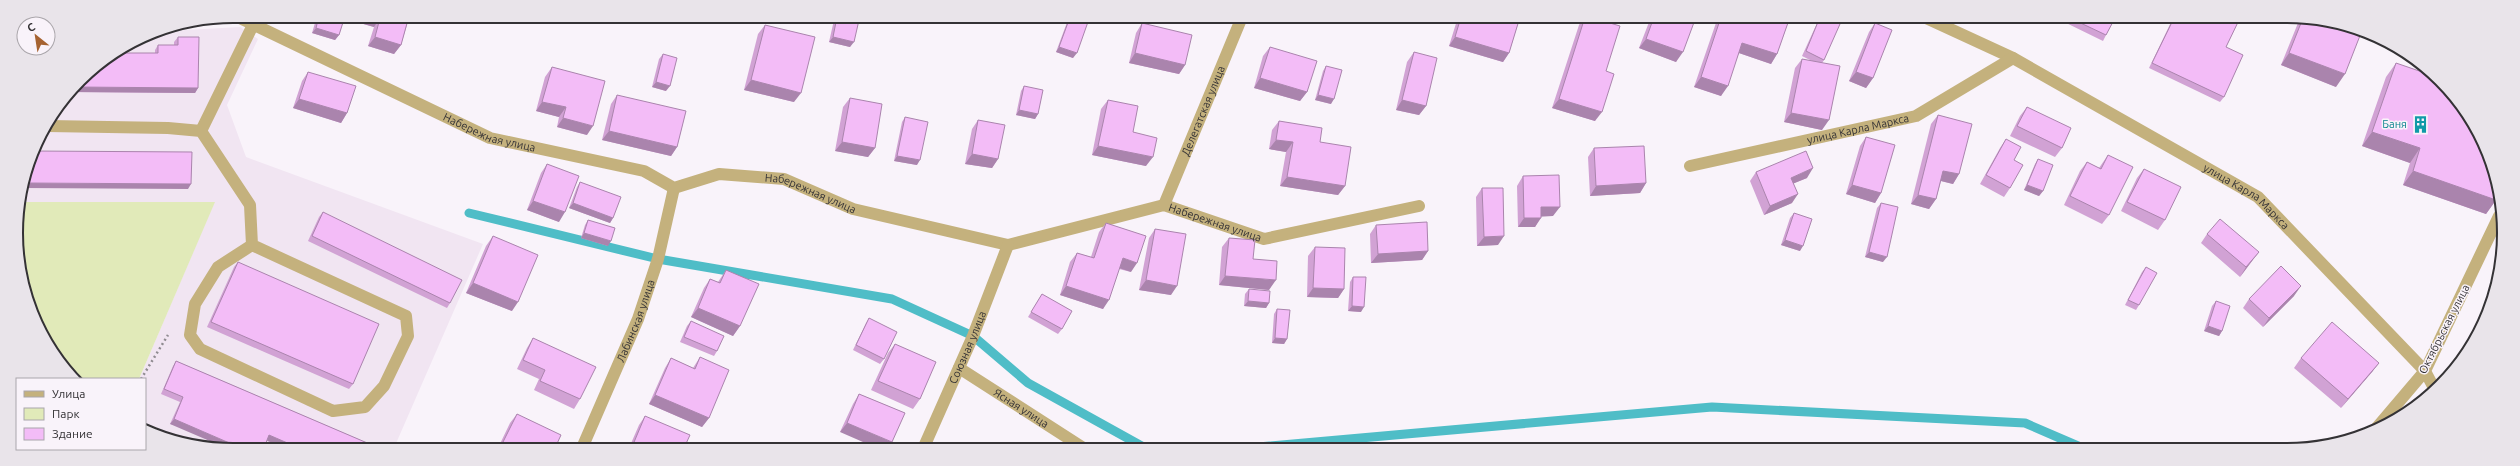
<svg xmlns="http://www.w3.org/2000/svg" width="2520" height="466" viewBox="0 0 2520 466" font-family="Ubuntu,sans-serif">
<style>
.built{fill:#f1e5f2}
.green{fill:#e1eab9}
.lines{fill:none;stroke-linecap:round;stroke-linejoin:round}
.stream{stroke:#4fbdc7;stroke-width:9}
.path{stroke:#8f8b90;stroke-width:2.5;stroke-dasharray:2 3;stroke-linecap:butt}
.service{stroke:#c4b17d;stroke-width:12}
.minor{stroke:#c4b17d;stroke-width:12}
.tertiary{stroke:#c4b17d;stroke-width:12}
.wall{fill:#d1a2d4}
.shaded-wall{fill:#aa84ad}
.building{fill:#f3bcf7;stroke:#aa84ad}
.labels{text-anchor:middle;stroke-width:3;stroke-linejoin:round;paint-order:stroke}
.street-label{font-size:11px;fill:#343235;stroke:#f9f3fa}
.culture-label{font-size:11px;fill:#0d838f;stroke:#f9f3fa;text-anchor:end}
.rim{fill:none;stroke:#343235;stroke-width:2}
</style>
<rect width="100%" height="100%" fill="#f9f3fa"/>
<path class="built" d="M240,27L258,39L227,105L246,157L483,244L394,448H205L145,428V379H139L214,203L20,202L33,150L80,79L150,32Z"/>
<path class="green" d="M20,202H215L139,379H73L70,376L27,303L16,219Z"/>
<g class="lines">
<path class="stream" d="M469,213L658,259L892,299L973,336L1028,383L1147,449
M1235,449L1712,407L2025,423L2085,449"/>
<path class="path" d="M141,379L168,335"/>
<path class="service" d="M48,126L168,128L201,131L250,205L252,245
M201,131L253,25
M252,245L406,316L408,336L384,386L365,407L333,411L200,349L190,335L195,304L218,267Z"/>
<g class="minor">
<path id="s1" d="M1924,17L2013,58L2258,197L2425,371L2374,431"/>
<path id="s2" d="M221,18H240L490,138L644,171L674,188L719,174L784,179L853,209L1008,245L1164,205L1264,239L1419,206"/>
<path id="s3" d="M1690,166L1916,116L2013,58"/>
<path id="s4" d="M1164,205L1242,17"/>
<path id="s5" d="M959,368L1085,449"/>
<path id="s6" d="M582,448L638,319L658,259L674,188"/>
<path id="s7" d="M923,449L973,336L1008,245"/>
</g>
<path class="tertiary" d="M2435,390L2425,371L2499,216"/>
</g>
<path class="wall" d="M317,16H345L339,35L335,40L312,33Z
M347,16H432L427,24L409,18L401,45L394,54L368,46L374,27L346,19Z
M837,17H864L861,21L859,20L850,47L829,42L834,20Z
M1069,17H1082L1073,58L1056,52Z
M1458,17H1520L1509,53L1503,62L1449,46Z
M1584,17H1590L1606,71L1595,121L1552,108L1579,25Z
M1651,17H1696L1676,62L1639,48Z
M1718,17H1790L1777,54L1771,64L1739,53L1721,96L1694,87Z
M1820,17H1825L1824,60L1822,63V130L1784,122L1795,68L1802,59L1812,61L1802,56L1818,21Z
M2056,18H2115L2106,35L2103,41Z
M2173,18H2240L2226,47L2224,97L2220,102L2149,68Z
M2300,18H2315L2336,87L2281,65Z
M1142,23L1185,65L1179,74L1129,63L1136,33Z
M1875,23L1873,78L1866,88L1849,81L1869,32Z
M765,25L794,102L744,90L758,34Z
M178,37L198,88L195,93L71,92L80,79L155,53V50L158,45H174V42Z
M1270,47L1307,92L1300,101L1254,88L1263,56Z
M1414,52L1426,106L1419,115L1396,110L1407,62Z
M663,54L666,91L652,87L659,59Z
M2396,63L2496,200L2486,214L2403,185L2410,163L2362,146L2386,77Z
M1326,66L1331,104L1315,100L1323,71Z
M552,67L587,135L557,127L559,117L536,111L545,77Z
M308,72L347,113L341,123L293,108L302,81Z
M1024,86L1038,114L1035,119L1016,115L1021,91Z
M617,95L677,147L671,156L602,140L611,104Z
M850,98L875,148L868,157L835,151L843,107Z
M1108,100L1133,132L1146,166L1092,155L1101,109Z
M2027,107L2062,148L2055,157L2010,136L2020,116Z
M1938,115L1959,174L1953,184L1941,181L1936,199L1929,209L1911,204L1931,124Z
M905,117L917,165L894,161L902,122Z
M978,120L998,159L992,168L965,164L972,129Z
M1279,121L1320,142L1345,186L1338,195L1280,186L1286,152L1269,149L1272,130Z
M1866,137L1881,193L1875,203L1846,194L1860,146Z
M2006,139L2014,160L2010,188L2004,197L1980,184L2000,148Z
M1594,148L1646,183L1640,193L1590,196L1588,157Z
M2108,155L2109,215L2102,224L2064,205L2080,171L2087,162L2099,168Z
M2038,159L2043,191L2039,196L2024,190L2035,164Z
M547,164L559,222L527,210L541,173Z
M2144,169L2165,220L2158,230L2121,211L2137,178Z
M1756,172L1807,178L1794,183L1792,203L1764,215L1750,181Z
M1523,176L1553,216H1541L1535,227H1518L1517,186Z
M580,182L613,218L610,223L569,208L577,187Z
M1482,188L1498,245L1477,246L1476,197Z
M1881,203L1883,262L1865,257L1877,208Z
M323,212L450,303L447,308L308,241L319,217Z
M1794,213L1800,251L1781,245L1790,218Z
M588,220L608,246L581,238L585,225Z
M1106,223L1131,272L1119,269L1103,309L1060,295L1070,262L1077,253L1091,257L1099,232Z
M1376,225L1428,251L1422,260L1371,263L1370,234Z
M1155,229L1171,295L1139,290L1149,238Z
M2207,234L2259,252L2252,261L2240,277L2201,243Z
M493,236L512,311L466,293L486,246Z
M1229,238L1253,259L1269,290L1219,285L1222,247Z
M1315,247L1344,289L1338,298L1307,297L1308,256Z
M238,262L353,384L349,389L207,327L234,267Z
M2146,267L2139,305L2136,310L2125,305L2142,272Z
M726,270L740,326L733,336L691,317L704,288L710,279L718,282Z
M1353,277L1361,312L1348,311L1350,282Z
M1249,289L1269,303L1266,308L1244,306L1245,294Z
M1042,294L1062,329L1058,334L1028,317Z
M2294,296L2263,327L2243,308L2249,299Z
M2216,301L2222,331L2219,336L2204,331L2212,306Z
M1277,309L1287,339L1284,344L1272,343L1274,314Z
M869,318L884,359L880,364L853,350L866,323Z
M691,321L717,351L714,356L680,342L687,326Z
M533,338L580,399L574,409L534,390L539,379L517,369L527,348Z
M895,344L920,399L913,409L871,390L888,353Z
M700,357L709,418L702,427L649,404L665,368L671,358L693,368Z
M2301,358L2379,363L2372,372L2341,408L2294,368Z
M176,361L379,448H284L267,441L170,424L180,402L161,394L173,366Z
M859,394L905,413L840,432L853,404Z
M517,414L555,448H498L510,423Z
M645,416L684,448H629L639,425Z"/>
<path class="shaded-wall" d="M348,16H373L380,18L374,27L346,19Z
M406,16H432L427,24L405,17Z
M845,17H864L861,21Z
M1181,17H1197L1195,20Z
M1324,17H1345L1341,23Z
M316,28L339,35L335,40L312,33Z
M375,37L401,45L394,54L368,46Z
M833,37L854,42L850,47L829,42Z
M1455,37L1509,53L1503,62L1449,46Z
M1646,39L1683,52L1676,62L1639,48Z
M1742,43L1777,54L1771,64L1736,52Z
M1059,47L1077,53L1073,58L1056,52Z
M1135,53L1185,65L1179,74L1129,63Z
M2289,53L2345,74L2336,87L2281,65Z
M1856,72L1873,78L1866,88L1849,81Z
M1701,77L1728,86L1721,96L1694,87Z
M1260,78L1307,92L1300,101L1254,88Z
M751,80L801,93L794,102L744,90Z
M656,82L670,86L666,91L652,87Z
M75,87L198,88L195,93L71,92Z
M1318,95L1334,99L1331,104L1315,100Z
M299,99L347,113L341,123L293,108Z
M1559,99L1602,112L1595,121L1552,108Z
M1402,100L1426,106L1419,115L1396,110Z
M542,102L566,107L559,117L536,111Z
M1019,110L1038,114L1035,119L1016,115Z
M1791,113L1829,120L1822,130L1784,122Z
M563,118L593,126L587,135L557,127Z
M609,131L677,147L671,156L602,140Z
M2372,132L2420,148L2410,163L2362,146Z
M1276,140L1293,142L1286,152L1269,149Z
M842,142L875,148L868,157L835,151Z
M1098,146L1153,157L1146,166L1092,155Z
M972,154L998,159L992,168L965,164Z
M897,156L920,160L917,165L894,161Z
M1813,168L1807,178L1785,187L1791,178Z
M1943,171L1959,174L1953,184L1937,180Z
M2413,171L2496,200L2486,214L2403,185Z
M1287,177L1345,186L1338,195L1280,186Z
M25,183L191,184L188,189L24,188Z
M1646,183L1640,193L1590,196L1596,186Z
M1852,185L1881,193L1875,203L1846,194Z
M2027,185L2043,191L2039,196L2024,190Z
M1798,194L1792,203L1764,215L1770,206Z
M1918,195L1936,199L1929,209L1911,204Z
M533,201L565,212L559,222L527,210Z
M573,203L613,218L610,223L569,208Z
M1541,207H1560L1553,216L1535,217Z
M1524,218H1541L1535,227H1518Z
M584,233L611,241L608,246L581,238Z
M1504,236L1498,245L1477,246L1484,237Z
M1785,240L1803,246L1800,251L1781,245Z
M1428,251L1422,260L1371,263L1378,254Z
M1869,252L1887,257L1883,262L1865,257Z
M2259,252L2252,261L2240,277L2246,267Z
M1123,258L1137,263L1131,272L1116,267Z
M1225,276L1276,280L1269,290L1219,285Z
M1146,280L1177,286L1171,295L1139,290Z
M473,283L518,302L512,311L466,293Z
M1066,286L1109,300L1103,309L1060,295Z
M2301,286L2294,296L2263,327L2269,318Z
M1313,288L1344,289L1338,298L1307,297Z
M1248,301L1269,303L1266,308L1244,306Z
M1352,306L1364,307L1361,312L1348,311Z
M698,308L740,326L733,336L691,317Z
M2208,326L2222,331L2219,336L2204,331Z
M1275,338L1287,339L1284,344L1272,343Z
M2379,363L2372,372L2341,408L2348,399Z
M655,395L709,418L702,427L649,404Z
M174,419L241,448H226L170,424Z
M847,423L892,442L888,449H879L840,432Z
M269,435L299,448H284L266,440Z"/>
<path class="building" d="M319,16H345L339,35L316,28Z
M373,16H409L401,45L375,37L380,18Z
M837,17H844L859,20L854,42L833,37Z
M1070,17H1082L1089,19L1077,53L1059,47Z
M1461,17H1520L1509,53L1455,37Z
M1585,17H1590L1620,26L1606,71L1614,74L1602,112L1559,99Z
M1654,17H1696L1683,52L1646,39Z
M1721,17H1790L1777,54L1742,43L1728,86L1701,77Z
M1820,17H1825L1840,24L1824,60L1806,51Z
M2070,18H2115L2106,35Z
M2174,18H2240L2226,47L2243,55L2224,97L2152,63Z
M2303,18H2315L2361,33L2345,74L2289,53Z
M1142,23L1192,35L1185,65L1135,53Z
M1875,23L1892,30L1873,78L1856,72Z
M765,25L815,37L801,93L751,80Z
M178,37H199L198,88L75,87L80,79L120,53H158V45H178Z
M1270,47L1317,61L1307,92L1260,78Z
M1414,52L1437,58L1426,106L1402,100Z
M663,54L677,58L670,86L656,82Z
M1802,59L1840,66L1829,120L1791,113Z
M2396,63L2428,74L2459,101L2497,177L2498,195L2496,200L2413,171L2420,148L2372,132Z
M1326,66L1342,70L1334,99L1318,95Z
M552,67L605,81L593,126L563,118L566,107L542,102Z
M308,72L356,86L347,113L299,99Z
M1024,86L1043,90L1038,114L1019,110Z
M617,95L686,111L677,147L609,131Z
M850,98L882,104L875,148L842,142Z
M1108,100L1138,106L1133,132L1157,138L1153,157L1098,146Z
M2027,107L2071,128L2062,148L2017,126Z
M1938,115L1972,124L1959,174L1943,171L1936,199L1918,195Z
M905,117L928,122L920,160L897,156Z
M978,120L1005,125L998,159L972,154Z
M1279,121L1322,128L1320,142L1351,147L1345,186L1287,177L1293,142L1276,140Z
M1866,137L1895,145L1881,193L1852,185Z
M2006,139L2021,147L2014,160L2023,165L2010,188L1986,175Z
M1644,146L1646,183L1596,186L1594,148Z
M32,151L192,152L191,184L25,183Z
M1806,151L1813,168L1791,178L1798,194L1770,206L1756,172Z
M2108,155L2133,167L2109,215L2070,196L2087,162L2101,169Z
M2038,159L2053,165L2043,191L2027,185Z
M547,164L579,176L565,212L533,201Z
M2144,169L2181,187L2165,220L2127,202Z
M1559,175L1560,207H1541V218H1524L1523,176Z
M580,182L621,197L613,218L573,203Z
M1482,188H1503L1504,236L1484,237Z
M1881,203L1898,207L1887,257L1869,252Z
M323,212L462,280L450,303L312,236Z
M1794,213L1812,219L1803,246L1785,240Z
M2220,219L2259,252L2246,267L2207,234Z
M588,220L615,228L611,241L584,233Z
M1427,222L1428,251L1378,254L1376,225Z
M1106,223L1146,236L1137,263L1123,258L1109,300L1066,286L1077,253L1094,258Z
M1155,229L1186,234L1177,286L1146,280Z
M493,236L538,255L518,302L473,283Z
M1229,238L1255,240L1253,259L1277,261L1276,280L1225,276Z
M1315,247L1345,248L1344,289L1313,288Z
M238,262L379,324L353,384L211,322Z
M2281,266L2301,286L2269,318L2249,299Z
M2146,267L2157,273L2139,305L2128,300Z
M726,270L759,284L740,326L698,308L710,279L720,283Z
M1353,277H1366L1364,307L1352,306Z
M1249,289L1270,291L1269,303L1248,301Z
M1042,294L1072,311L1062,329L1031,312Z
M2216,301L2230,306L2222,331L2208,326Z
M1277,309L1290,310L1287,339L1275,338Z
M869,318L897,332L884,359L856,345Z
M691,321L724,336L717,351L684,337Z
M2332,322L2379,363L2348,399L2301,358Z
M533,338L596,367L580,399L540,381L545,370L523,360Z
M895,344L936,362L920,399L878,381Z
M700,357L729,370L709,418L655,395L671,358L695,369Z
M176,361L379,448H299L269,435L264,448H241L174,419L183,397L164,389Z
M859,394L905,413L892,442L847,423Z
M517,414L561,435L555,448H507L501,446Z
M645,416L690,435L684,448H637L632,447Z
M813,445L822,449H812Z
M2058,445L2071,449H2056Z"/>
<defs>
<symbol id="building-bare" viewBox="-9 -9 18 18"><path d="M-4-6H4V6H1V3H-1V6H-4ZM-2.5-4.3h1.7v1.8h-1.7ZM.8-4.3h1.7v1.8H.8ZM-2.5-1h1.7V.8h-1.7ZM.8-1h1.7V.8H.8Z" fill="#0f9aa8" stroke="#f9f3fa" stroke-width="2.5" paint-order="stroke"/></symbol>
</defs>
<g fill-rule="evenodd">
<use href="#building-bare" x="2408" y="112" width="25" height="25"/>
</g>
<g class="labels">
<g class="street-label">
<text dy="4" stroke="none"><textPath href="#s4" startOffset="102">Делегатская улица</textPath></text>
<text dy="4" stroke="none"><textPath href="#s3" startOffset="172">улица Карла Маркса</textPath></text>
<text dy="4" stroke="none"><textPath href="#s2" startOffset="294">Набережная улица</textPath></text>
<text dy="4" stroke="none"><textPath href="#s2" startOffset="630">Набережная улица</textPath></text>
<text dy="4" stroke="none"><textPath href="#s1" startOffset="370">улица Карла Маркса</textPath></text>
<text dy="4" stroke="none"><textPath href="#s2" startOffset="1050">Набережная улица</textPath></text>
<text dy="4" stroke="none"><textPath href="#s6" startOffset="138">Лабинская улица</textPath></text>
<text transform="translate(2444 329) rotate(-63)" y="4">Октябрьская улица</text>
<text dy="4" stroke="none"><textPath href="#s7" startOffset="111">Союзная улица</textPath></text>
<text dy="4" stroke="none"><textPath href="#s5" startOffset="74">Ясная улица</textPath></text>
</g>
<g class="culture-label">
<text x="2407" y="128">Баня</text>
</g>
</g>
<path d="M0 0H2520V466H0ZM233 23H2287A210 210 0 0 1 2497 233V233A210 210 0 0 1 2287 443H233A210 210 0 0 1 23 233V233A210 210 0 0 1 233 23Z" fill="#e9e4ea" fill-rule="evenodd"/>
<path class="rim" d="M233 23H2287A210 210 0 0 1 2497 233V233A210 210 0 0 1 2287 443H233A210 210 0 0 1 23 233V233A210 210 0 0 1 233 23Z"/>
<rect x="16" y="378" width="130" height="72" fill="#f9f3fa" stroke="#aaa6ab"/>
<rect x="24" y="391" width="20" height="6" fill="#c4b17d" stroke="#aaa6ab"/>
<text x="52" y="398" font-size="12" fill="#343235">Улица</text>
<rect x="24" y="408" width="20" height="12" fill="#e1eab9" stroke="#aaa6ab"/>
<text x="52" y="418" font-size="12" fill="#343235">Парк</text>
<rect x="24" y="428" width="20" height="12" fill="#f3bcf7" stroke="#aaa6ab"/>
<text x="52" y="438" font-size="12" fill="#343235">Здание</text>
<g transform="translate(36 36) rotate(330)"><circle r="19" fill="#f9f3fa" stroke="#aaa6ab"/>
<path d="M0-3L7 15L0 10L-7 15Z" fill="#a66331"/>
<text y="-6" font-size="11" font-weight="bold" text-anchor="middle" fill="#343235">С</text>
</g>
</svg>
